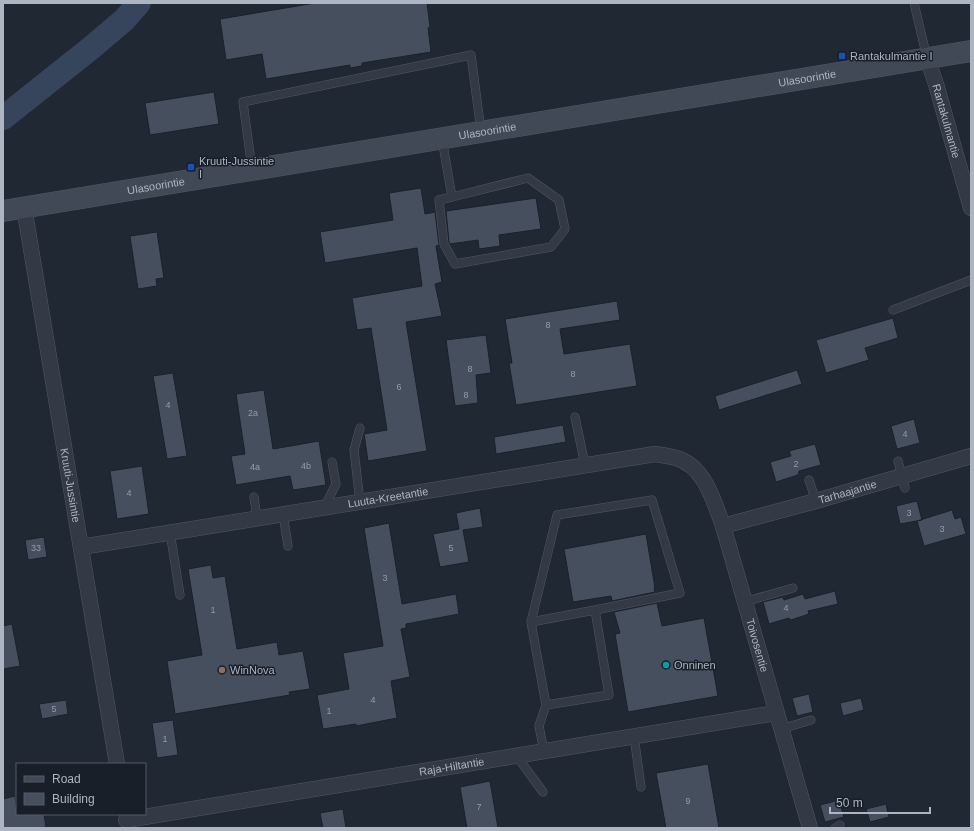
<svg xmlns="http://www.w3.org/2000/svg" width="974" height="831" viewBox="0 0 974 831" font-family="Arial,sans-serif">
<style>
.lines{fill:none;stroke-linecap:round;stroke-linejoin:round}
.river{stroke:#36455c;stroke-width:24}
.building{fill:#464f5e;stroke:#1b212b}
.lane-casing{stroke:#515863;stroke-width:9}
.street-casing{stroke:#515863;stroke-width:16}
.secondary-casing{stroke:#515863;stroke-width:22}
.lane{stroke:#333a45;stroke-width:8}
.street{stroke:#333a45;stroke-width:15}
.secondary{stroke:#414957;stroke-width:21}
.transit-dot{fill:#1a4fb4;stroke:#191f29;stroke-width:1.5}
.culture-dot{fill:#0f9aa8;stroke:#191f29;stroke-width:1.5}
.education-dot{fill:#8d6e63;stroke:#191f29;stroke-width:1.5}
.labels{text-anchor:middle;stroke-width:3;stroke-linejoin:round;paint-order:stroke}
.number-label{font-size:9px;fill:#939ca9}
.poi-label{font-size:11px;fill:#adb5c2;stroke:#191f29;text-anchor:start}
.street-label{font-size:11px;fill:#adb5c2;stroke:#191f29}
</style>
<rect width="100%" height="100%" fill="#202834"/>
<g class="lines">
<path class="river" d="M3,118L91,48L124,20L139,3"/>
</g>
<path class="building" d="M315,3H427L430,27L428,28L431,52L362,63V66L350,68V65L266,79L262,54L226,60L220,19Z
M214,92L219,124L150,135L145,103Z
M421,188L425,214L435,212L439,245L436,246L442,282L435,284L442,316L406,322L427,451L368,461L364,434L387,430L371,328L357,330L352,298L422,286L417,248L325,263L320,232L393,220L389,193Z
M536,198L541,229L499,235L500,246L479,249L478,240L450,244L449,242L446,211Z
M157,232L164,278L156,279L157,286L138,289L130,236Z
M617,301L620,320L560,329L564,354L630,344L637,386L516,405L509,363H512L505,319Z
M893,318L898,338L865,348L869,360L826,373L816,340Z
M486,335L491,373L476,375L478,403L455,406L446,340Z
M797,370L802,384L719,410L715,396Z
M173,373L187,456L167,459L153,376Z
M264,390L273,449L319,441L326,485L293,490L290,476L236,485L231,456L245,454L236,394Z
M914,419L920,443L897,449L891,426Z
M563,425L566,442L496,454L494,437Z
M815,444L821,465L799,471L798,475L776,482L770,462L791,456L789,451Z
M142,466L149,514L117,519L110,471Z
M917,501L922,520L900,524L896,506Z
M480,508L483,527L463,530L469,562L440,567L433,534L459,529L456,513Z
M952,510L955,519L961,517L966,534L924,546L917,521Z
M389,523L402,604L456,594L459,614L406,624V628L401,629L410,677L391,681L397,718L356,726V724L323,729L317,695L349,689L343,653L383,646L364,528Z
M646,534L655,588H654L655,592L612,601L611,596L573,602L564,549Z
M44,537L47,557L28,560L25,540Z
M211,565L213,578L225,576L237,649L277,642L279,655L303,651L310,689L289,692L290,695L175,714L167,661L202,655L188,569Z
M835,591L838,604L808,611L809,614L791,620L789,618L769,624L763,602L783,597L784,600L803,594L805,599Z
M657,603L662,626L704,618L718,696L628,712L615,634L620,633L614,612Z
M12,624L20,666L3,669V626Z
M809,694L813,712L797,716L792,698Z
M861,698L864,710L843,716L840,703Z
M66,700L68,714L42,719L39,704Z
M173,720L178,755L157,758L152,723Z
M708,764L719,828H666L656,773Z
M490,781L498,828H467L460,787Z
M15,796L17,814H44L46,827L40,828H3V799Z
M839,800L844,817L825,822L820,805Z
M886,804L889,817L870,822L866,809Z
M343,809L346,828H323L320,813Z"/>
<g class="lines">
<defs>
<path id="lane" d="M914,3L927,58
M442,139L452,197L528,178L559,200L565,229L551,247L455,264L444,244L439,200L452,197
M252,169L243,102L471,55L481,131
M893,310L971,280
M575,417L585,465
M360,428L354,450L360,502
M898,461L905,488
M809,480L816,501
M254,497L257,518
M324,508L336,484L332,462
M283,514L288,546
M170,532L180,595
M744,602L793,588
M531,622L557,515L652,500L680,593L595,610
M781,729L811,720
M634,736L641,787
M544,751L539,726L546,705L609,695L595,610L531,622L546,705
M516,755L543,792
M835,828L840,825"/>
<g id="street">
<path id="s1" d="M927,58L936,84L971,208"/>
<path id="s2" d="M24,207L117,764"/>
<path id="s3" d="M723,526L816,501L971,456"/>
<path id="s4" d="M81,547L655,454C662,455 669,456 676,458C705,466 714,502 723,526L810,828"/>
<path id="s5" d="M126,820L776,713"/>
</g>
<g id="secondary">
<path id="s6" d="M3,211L971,51"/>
</g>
</defs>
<use href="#lane" class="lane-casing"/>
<use href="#street" class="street-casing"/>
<use href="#secondary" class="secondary-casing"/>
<use href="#lane" class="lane"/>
<use href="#street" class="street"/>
<use href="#secondary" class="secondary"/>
</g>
<g class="transit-dot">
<rect x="838" y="52" width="8" height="8" rx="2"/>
<rect x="187" y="163" width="8" height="8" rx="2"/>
</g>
<circle class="culture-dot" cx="666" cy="665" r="4"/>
<circle class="education-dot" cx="222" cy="670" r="4"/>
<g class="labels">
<g class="number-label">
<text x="548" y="328">8</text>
<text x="470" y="372">8</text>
<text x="573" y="377">8</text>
<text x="399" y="390">6</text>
<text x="466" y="398">8</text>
<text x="168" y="408">4</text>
<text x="253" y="416">2a</text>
<text x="905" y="437">4</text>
<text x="796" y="467">2</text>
<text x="306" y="469">4b</text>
<text x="255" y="470">4a</text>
<text x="129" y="496">4</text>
<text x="909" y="516">3</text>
<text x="942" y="532">3</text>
<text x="36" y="551">33</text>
<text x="451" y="551">5</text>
<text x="385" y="581">3</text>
<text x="786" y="611">4</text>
<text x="213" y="613">1</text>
<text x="373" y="703">4</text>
<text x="54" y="712">5</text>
<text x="329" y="714">1</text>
<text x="165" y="742">1</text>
<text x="688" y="804">9</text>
<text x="479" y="810">7</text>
</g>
<g class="poi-label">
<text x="850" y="60">Rantakulmantie I</text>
<text x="199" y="165">Kruuti-Jussintie<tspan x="199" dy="13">I</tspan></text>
<text x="674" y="669">Onninen</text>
<text x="230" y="674">WinNova</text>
</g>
<g class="street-label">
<text dy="4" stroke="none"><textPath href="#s6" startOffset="815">Ulasoorintie</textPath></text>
<text dy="4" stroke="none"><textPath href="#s1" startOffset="66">Rantakulmantie</textPath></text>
<text dy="4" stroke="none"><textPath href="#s6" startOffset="491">Ulasoorintie</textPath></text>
<text dy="4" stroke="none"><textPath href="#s6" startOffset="155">Ulasoorintie</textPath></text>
<text dy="4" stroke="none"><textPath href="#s2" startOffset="282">Kruuti-Jussintie</textPath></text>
<text dy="4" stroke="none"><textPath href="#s3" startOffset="129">Tarhaajantie</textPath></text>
<text dy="4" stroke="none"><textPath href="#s4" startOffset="311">Luuta-Kreetantie</textPath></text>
<text dy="4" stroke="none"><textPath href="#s4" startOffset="813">Toivosentie</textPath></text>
<text dy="4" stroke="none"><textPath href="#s5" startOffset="330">Raja-Hiltantie</textPath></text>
</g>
</g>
<rect width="974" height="831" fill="none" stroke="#adb5c2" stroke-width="8"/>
<rect x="16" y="763" width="130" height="52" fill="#191f29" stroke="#545b66"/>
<rect x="24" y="776" width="20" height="6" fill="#414957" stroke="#545b66"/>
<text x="52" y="783" font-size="12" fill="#adb5c2">Road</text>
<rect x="24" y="793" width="20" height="12" fill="#464f5e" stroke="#545b66"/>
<text x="52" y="803" font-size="12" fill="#adb5c2">Building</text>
<path d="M830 807v6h100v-6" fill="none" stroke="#adb5c2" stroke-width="2"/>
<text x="836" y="807" font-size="12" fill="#adb5c2" stroke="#191f29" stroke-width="3" paint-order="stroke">50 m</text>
</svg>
